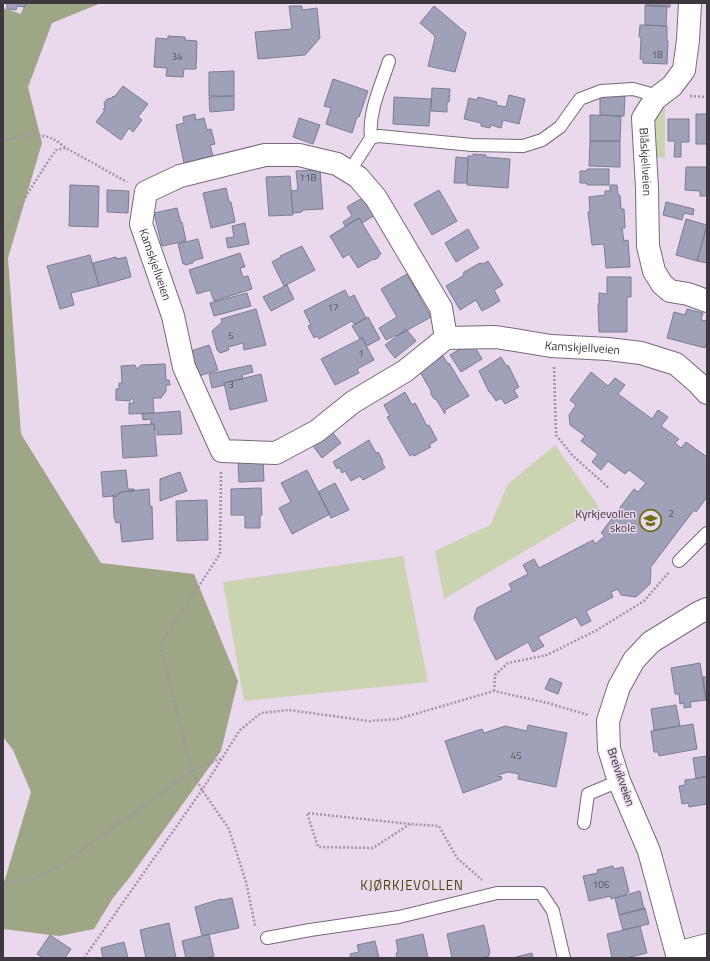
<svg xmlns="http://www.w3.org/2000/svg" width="710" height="961" viewBox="0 0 710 961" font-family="'Titillium Web',sans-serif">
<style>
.green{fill:#cad4b1}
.forest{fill:#9da685}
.building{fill:#9fa1b9;stroke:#7b7d94}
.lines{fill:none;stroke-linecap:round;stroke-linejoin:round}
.lane-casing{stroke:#79687b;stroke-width:14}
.street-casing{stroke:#79687b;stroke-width:24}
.path{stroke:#a295a5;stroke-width:2.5;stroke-dasharray:2 2;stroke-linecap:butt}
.lane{stroke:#fff;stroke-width:12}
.street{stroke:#fff;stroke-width:22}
.labels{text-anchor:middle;stroke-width:3;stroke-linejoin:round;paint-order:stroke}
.number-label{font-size:10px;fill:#56525e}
.street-label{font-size:12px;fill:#3e373f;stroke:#ead8ed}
.poi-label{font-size:12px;fill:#3e373f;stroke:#ead8ed;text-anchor:end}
.neighbourhood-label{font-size:13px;letter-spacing:1px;fill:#454606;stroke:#ead8ed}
</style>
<rect width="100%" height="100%" fill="#ead8ed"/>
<path class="green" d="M665,103V158L646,156L648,125Z
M555,445L599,507L444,599L435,551L490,525L508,484Z
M403,556L428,682L244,701L223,582Z"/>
<path class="forest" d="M25,3H101L52,23L28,87L42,143L8,258L21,434L101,563L194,574L238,681L221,751L130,877L113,898L94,929L59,936L3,929V886L31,792L13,750L3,737V8L21,14Z"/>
<path class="building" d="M7,3H26L25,7L17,6L16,10L7,9Z
M647,3H670V7L647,6Z
M645,5L667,6L666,26L645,25Z
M289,6H302V10L317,8L320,38L305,55L258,59L255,32L292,29Z
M434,6L466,33L455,72L428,66L435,38L434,35L420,23Z
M640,25L667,26V41H668L667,64L643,63V59H640L641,37H639Z
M168,36L185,37V40L197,41L196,69H184L183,77L166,76L167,68L154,67L156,38L168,39Z
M234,71V96H209V72Z
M333,79L368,91L359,117H357L352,133L326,124L331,108L324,106Z
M123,86L148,104L138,117L142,120L133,132L129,128L121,140L96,122L105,110H103L105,107L104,103L107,99L112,98L113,96L114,97Z
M432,88L450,89L449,102H447V112L431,111Z
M600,94L625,95L624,116L600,115Z
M509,95L525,99L519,124L503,120L501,128L491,125L490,128L481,126V123L464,119L469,98L477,100L478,97L497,102L496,105L506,107Z
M234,96V110L210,112L209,97Z
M394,97L431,99L429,126L393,124Z
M195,114L196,120L204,118L207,130L211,129L215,144L210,145L213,156L184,163L176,125L184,123L183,117Z
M696,114H707V144H696Z
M590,115L621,116L620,141H590Z
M299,118L320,125L313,144L293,137Z
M668,119H689V142H681V157H674L675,141H668Z
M590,141H620V167L589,166Z
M473,154L486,155V157L510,159L508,188L467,185L468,156H473Z
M456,157L467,158L468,160L467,183H454Z
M686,167H707V196H700V191L685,190Z
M587,169H609V185H587V183H580V171H587Z
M320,170L323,209L302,210V212L293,213L291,191L298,190L296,171Z
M290,176L293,215L269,216L266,177Z
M70,185L99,186L98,227L69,226Z
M610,185H617L618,195H620L621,209H624L625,228H622L624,241L628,240L630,267L606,268L604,244L592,245L588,212H590L589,197L605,195V191H610Z
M226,188L229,202H231L235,222L211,228L203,193Z
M107,190L129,191L128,213L107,212Z
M439,190L457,221L432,235L414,204Z
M364,197L375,215L362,223L359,218L345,226L343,222L352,216L347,207Z
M666,202L694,209L693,215L684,213L682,220L663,215Z
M177,208L181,223L182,222L186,241L162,246L154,213Z
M359,218L381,254L378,256L379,257L374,260L373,259L358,268L349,254L343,258L330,236Z
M686,219L707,225L697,261L676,255Z
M245,223L249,244L228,248L226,238L234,237L232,226Z
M707,225V263L697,261Z
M468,229L479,248L456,262L445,243Z
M198,239L203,258L193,261V263L185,265V263L183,264L178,244Z
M302,246L315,270L284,286L272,262L281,257L280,256Z
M240,253L245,267L240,268L243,277L248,276L252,289L214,301L210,290L197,294L189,270Z
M90,255L99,286L71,293L74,305L60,309L47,266Z
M116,257L117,259L126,257L131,277L99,286L93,263Z
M488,261L503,285L494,290L500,301L482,311L476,300L460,310L446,286L463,276L464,272L480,263L483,264Z
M407,274L431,317L397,336L396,335L386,340L379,328L397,317L381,289Z
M607,277H631V297H627V332H599L598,304H599V293L607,294Z
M287,285L294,299L271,311L263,297Z
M345,290L349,298L354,295L366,318L354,324L352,321L319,339L317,336L314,338L308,326L311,325L304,311Z
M247,293L251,306L214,316L210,303Z
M256,309L266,345L244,350L243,343L228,347L229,350L220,353L217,350L212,331L222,322L221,319Z
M687,309L703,313L701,320L707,321V341L705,348L667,338L674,312L685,315Z
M368,317L380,339L367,346L362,337L360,339L352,326Z
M406,329L416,341L395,358L385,345Z
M362,338L374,360L357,369L359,373L335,385L321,359Z
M472,342L482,359L461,372L450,355Z
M209,345L218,370L196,377L188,352Z
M443,356L448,364L449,363L469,396L445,410V414L436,399H434L431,394V391L419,370Z
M501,357L507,367L508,365L519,387L514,390L518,397L505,404L501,398L496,401L490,392H489L479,371Z
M165,364L166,380H169L170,385H166V391L161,398H153L154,413L129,414V403H134L133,398L131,399L130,401L116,400V389H119V383H122L121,366L135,365L137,369L141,365Z
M251,365L253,372L242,375L243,379L224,383L225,385L212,388L209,374Z
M591,372L608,386L615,378L625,385L618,394L652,419L658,410L668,417L661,426L679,439L675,443L681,448L686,442L707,457V497L696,512L694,510L650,568L651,569L650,584L636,597L621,595L618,589L611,592L613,597L586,611L591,621L581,626L576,617L538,637L544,646L533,652L528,642L496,660L474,618L477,608L512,590L509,584L528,574L523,565L534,559L539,568L593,540L595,544L605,536L601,533L634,489L638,492L646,483L629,470L625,474L608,461L601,470L592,462L598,454L581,441L585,436L570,425L569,415L576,405L570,400Z
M261,374L267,401L230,410L224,383Z
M405,392L412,405L415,403L427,426L429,425L437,440L429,445L431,447L414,456L413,454L410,456L387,417L390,416L384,405Z
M180,411L182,434L157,435V430H155L154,424H151V419L143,420L142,414Z
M154,424L157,456L123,458L121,426Z
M329,428L341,443L322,458L310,442Z
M369,440L376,453L378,452L383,461L382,462L385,468L363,480L360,476L351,481L345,471L342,473L339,467L337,469L333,462Z
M263,460L264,481L239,482L238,461Z
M126,470L128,489H134V491L120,492L116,497L113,495V496L103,497L101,472Z
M307,470L330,514L292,534L279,508L291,502L281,483Z
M180,472L187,491L160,501V479Z
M335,483L349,510L331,518L318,492Z
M261,488L262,515H260V528H245V515H231V489Z
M149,489L150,507L152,506L153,539L122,542L120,522L116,523L114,517L113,495L116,497L120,492Z
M207,500L208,540L177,541L176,501Z
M700,663L706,700L690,702L691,707L684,708V703L680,704L679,694H675L671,668Z
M703,677H707V701H706Z
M550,678L562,683L558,694L545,689Z
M676,705L680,726L654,730L651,709Z
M693,724L697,749L659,756L658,752H654L651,731Z
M528,725L567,733L556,787L518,779L519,774L508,772L498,775V777L501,776L502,779L463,793L445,741L482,729L484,733L505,726L527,731Z
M707,756V776L696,778L693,758Z
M707,777V804L689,807L688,803L682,804L679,786L685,785V780Z
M613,866L614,869L623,867L629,892L626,893V895L611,899V896L589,901L583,876L598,873L597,870Z
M640,891L644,909L619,915L615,898Z
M232,898L239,928L202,936L195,907L221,899V900Z
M644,908H645L649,924L623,930L619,915Z
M169,923L176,958H146L140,930Z
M484,925L490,953H489V956L482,958H452L447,934Z
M640,926L647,953L626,958H612L607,934Z
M209,934L214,956L205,958H186L182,941Z
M423,934L428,958H397L396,954L398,951L396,940Z
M50,935L71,949L65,958H43L37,954Z
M375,941L379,958H345L351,957L350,954L359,952L357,945Z
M124,942L128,958H103L101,948Z
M532,953L533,958H516V957Z"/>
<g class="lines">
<defs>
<path id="lane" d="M371,138C368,112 381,86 389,61
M349,172L371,138L379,136L472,145L523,146L542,140L560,127L580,99L601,91L633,89L658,96
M679,561L707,533
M584,823L588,794L619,781
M267,938L310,930L399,917L497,893H541L553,911L564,958"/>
<g id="street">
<path id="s1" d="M690,3L688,40L684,70L672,86L655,99L643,118L647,188L648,246L654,271L662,284L670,291L688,294L707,301"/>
<path id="s2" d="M446,338L441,308L376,198L358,177L337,164L299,155H265L180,176L146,192L141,224L173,316L184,367L222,451L276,453L317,431L353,402L405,371L446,338L496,337L551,346L608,349L641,353L676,364L698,383L707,393"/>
<path d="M677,953L707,945"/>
<path d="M678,958L649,851L619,781L609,749L608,721L619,687L634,660L651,642L698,613L707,609"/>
</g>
</defs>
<use href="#lane" class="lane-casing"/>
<use href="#street" class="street-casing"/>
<path class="path" d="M690,96L707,97
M3,141C18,136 38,132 53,139C57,141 62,145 66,148
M3,240C18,208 36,179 56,150L66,148L127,182
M554,367L556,435L573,456L609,488
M221,472L220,554L160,645L192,771L202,790L229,829L246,882L255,925L257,927
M494,691L495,675L508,663L547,655L597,630L644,601L669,572
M410,824L373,848L318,847L307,813L410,824L439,826L457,858L482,880
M3,882L32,879L63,864L192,771L222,758
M84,958L202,790L240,730L261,713L289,710L369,721L398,719L494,691L548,703L588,715"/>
<use href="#lane" class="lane"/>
<use href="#street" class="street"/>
</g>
<defs>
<symbol id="school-ring" viewBox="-11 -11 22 22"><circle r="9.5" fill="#ead8ed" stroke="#6d7014" stroke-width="1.5"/><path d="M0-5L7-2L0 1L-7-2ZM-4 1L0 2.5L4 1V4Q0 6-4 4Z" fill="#6d7014"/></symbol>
</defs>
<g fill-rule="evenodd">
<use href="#school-ring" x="638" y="508" width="25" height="25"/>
</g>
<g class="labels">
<g class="number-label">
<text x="657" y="58">18</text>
<text x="177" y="60">34</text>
<text x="308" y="181">11B</text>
<text x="333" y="311">17</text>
<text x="231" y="339">5</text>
<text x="361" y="357">1</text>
<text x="231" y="388">3</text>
<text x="671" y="517">2</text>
<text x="516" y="759">45</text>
<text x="601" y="888">106</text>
</g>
<g class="street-label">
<text dy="4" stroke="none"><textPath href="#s1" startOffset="175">Blåskjellveien</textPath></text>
<text dy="4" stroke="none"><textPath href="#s2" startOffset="484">Kamskjellveien</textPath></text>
<text dy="4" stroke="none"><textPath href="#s2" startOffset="1080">Kamskjellveien</textPath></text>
<text transform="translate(621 777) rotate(71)" y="4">Breivikveien</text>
</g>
<g class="poi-label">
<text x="636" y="518">Kyrkjevollen<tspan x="636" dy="14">skole</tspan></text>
</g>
<g class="neighbourhood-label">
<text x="412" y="890">KJØRKJEVOLLEN</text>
</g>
</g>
<rect width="710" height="961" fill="none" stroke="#3e373f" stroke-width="8"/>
</svg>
